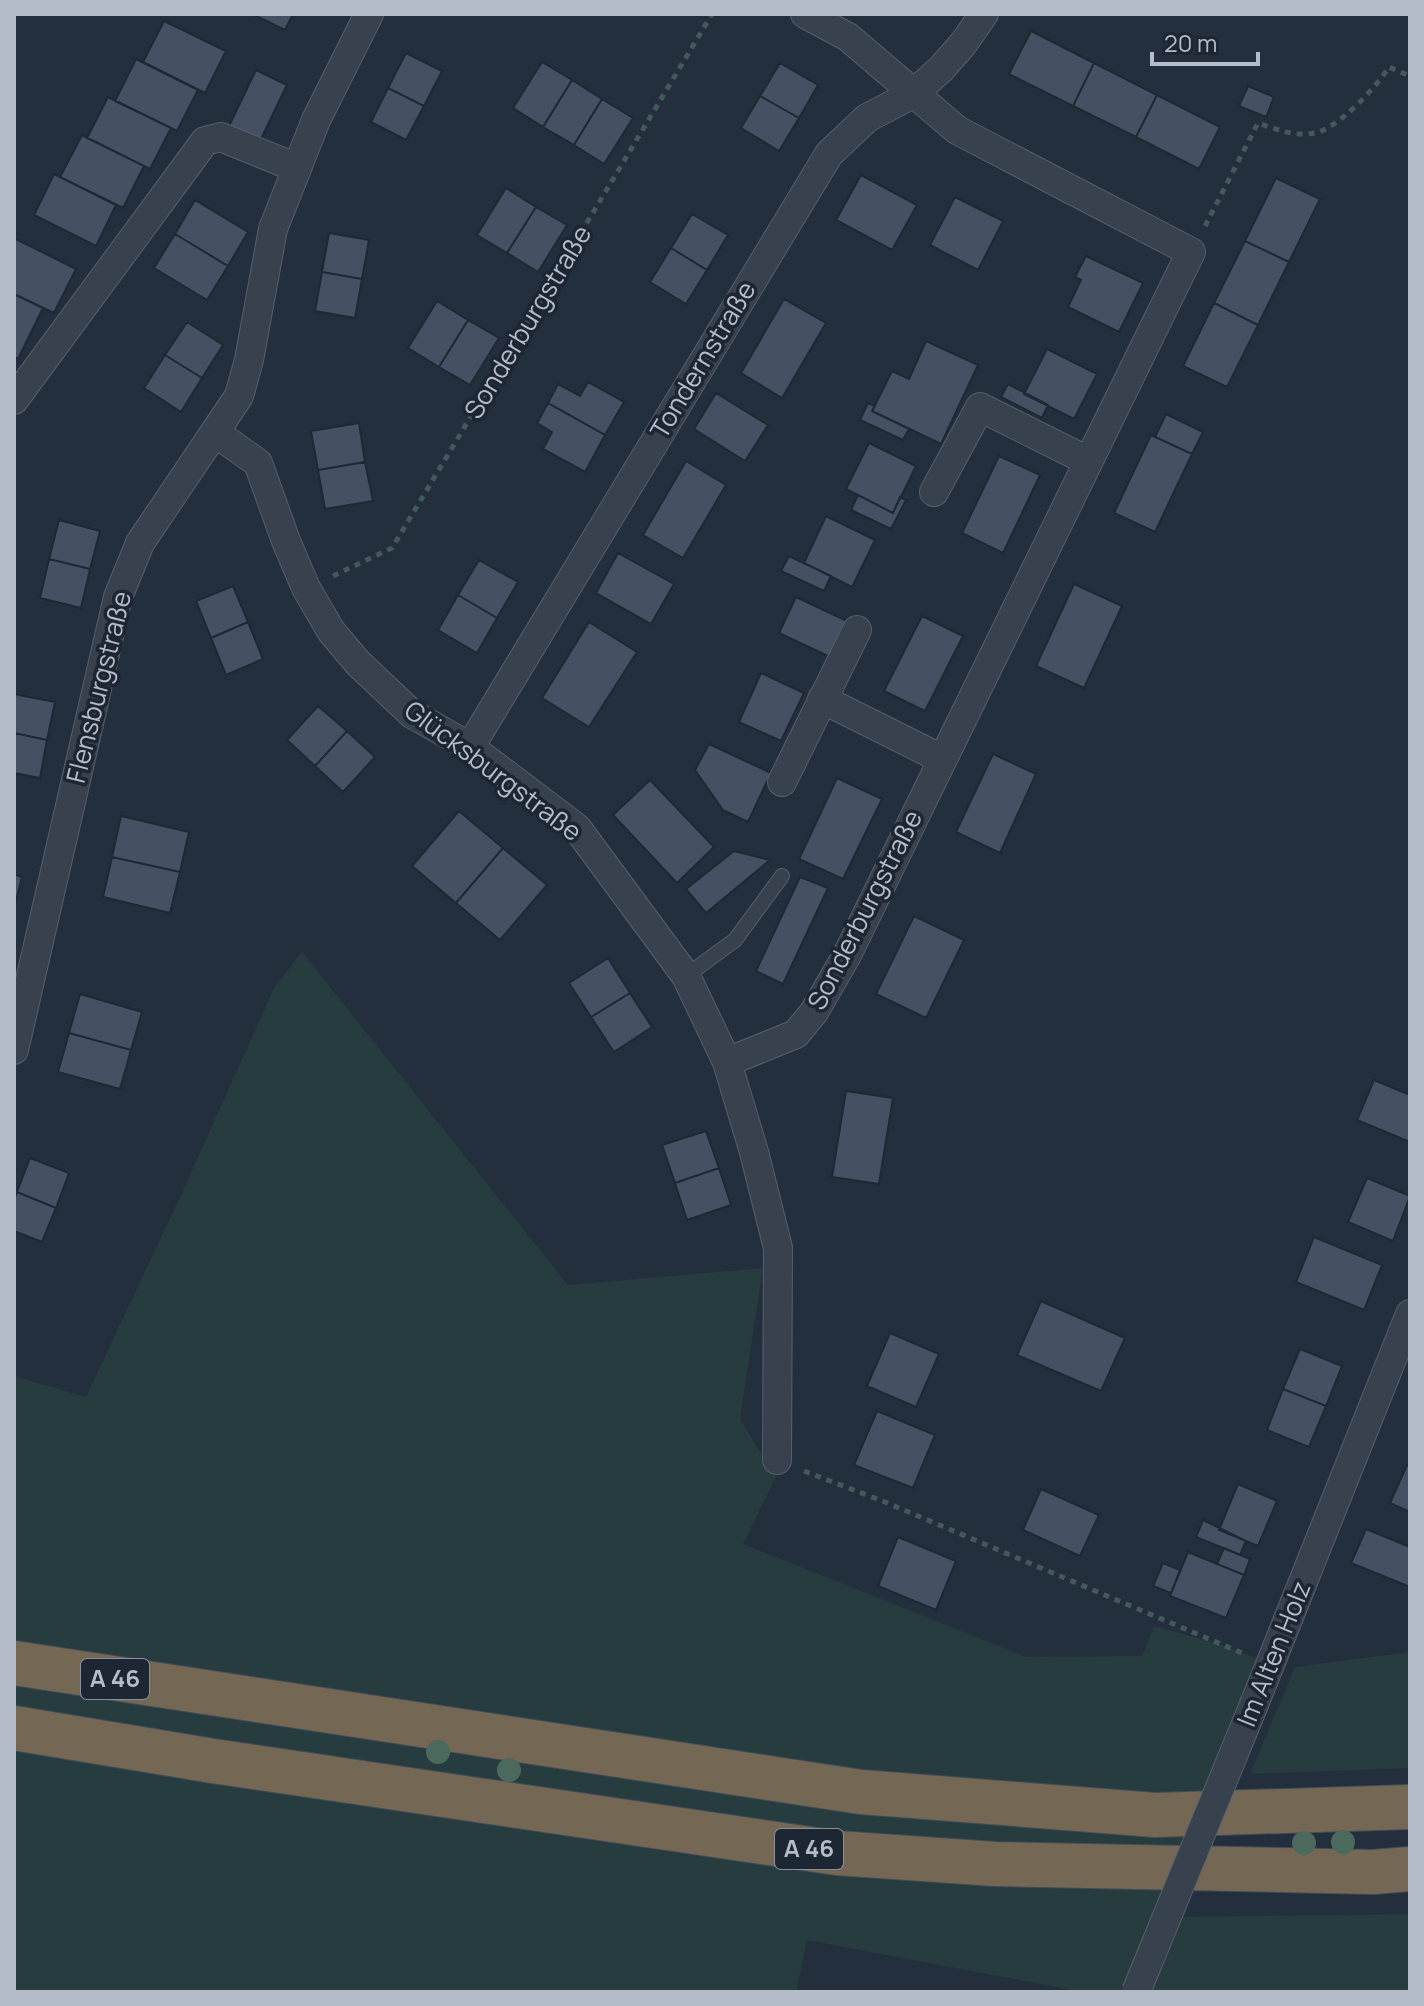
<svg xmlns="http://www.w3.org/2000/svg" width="1424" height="2006" viewBox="0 0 1424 2006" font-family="Manrope,sans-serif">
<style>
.green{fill:#263c3f}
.building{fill:#455162;stroke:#1f2835;stroke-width:2}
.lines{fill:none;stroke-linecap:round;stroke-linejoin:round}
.service-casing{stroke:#565f6c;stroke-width:16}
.minor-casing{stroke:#565f6c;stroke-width:30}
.motorway-casing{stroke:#434c59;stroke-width:46}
.path{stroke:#44595c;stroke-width:5;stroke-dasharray:6 6;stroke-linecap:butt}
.service{stroke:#38414e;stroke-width:14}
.minor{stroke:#38414e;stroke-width:28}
.motorway{stroke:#746855;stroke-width:44}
.minor-bridge-casing{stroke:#565f6c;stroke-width:30;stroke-linecap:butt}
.minor-bridge{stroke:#38414e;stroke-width:28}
.tree{fill:#4b6a5d}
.labels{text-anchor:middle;stroke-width:7;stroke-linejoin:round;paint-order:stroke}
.shield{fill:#1d2633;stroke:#878f9c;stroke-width:2}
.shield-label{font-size:24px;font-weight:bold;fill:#b4bcc9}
.street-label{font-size:26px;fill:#b4bcc9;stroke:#1d2633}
</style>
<rect width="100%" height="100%" fill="#242f3e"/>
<path class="green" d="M302,952L568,1285L763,1268L740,1419L776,1477L743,1544L1026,1657L1142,1656L1154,1626L1225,1646L1284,1669L1182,1917L1410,1914V1992H1083L807,1940L796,1992H14V1376L86,1397L182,1193L274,988Z
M1410,1652V1768L1250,1774L1295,1667Z"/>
<path class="building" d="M252,14H293L285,30Z
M164,21L226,51L205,93L143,62Z
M1031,31L1094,63L1073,106L1009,74Z
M406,53L442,71L424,106L388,88Z
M136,59L198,90L177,131L115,101Z
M542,62L572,80L543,127L513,108Z
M780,63L818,85L799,118L760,96Z
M1094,63L1157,95L1136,137L1073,106Z
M256,70L287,85L260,141L229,126Z
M572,80L602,99L574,145L543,127Z
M1248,86L1274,97L1266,117L1239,106Z
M388,88L424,106L406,140L371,122Z
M1157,95L1220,127L1199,169L1136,137Z
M760,96L799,118L779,151L741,128Z
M108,97L171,128L150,169L87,138Z
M602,99L633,118L604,164L574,145Z
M82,135L144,166L123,208L60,177Z
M54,174L116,205L96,246L34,215Z
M861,175L917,205L892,250L836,220Z
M1276,178L1320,199L1289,262L1245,241Z
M506,188L536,207L507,253L477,235Z
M955,197L1003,221L978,270L930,245Z
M195,200L248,232L228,266L175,234Z
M536,207L567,225L538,272L507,253Z
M692,214L728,235L707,270L671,248Z
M329,233L369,240L362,279L322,272Z
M175,234L228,266L207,300L154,268Z
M14,238L76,269L54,313L14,294Z
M1245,241L1289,262L1258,325L1214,303Z
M671,248L707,270L686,304L650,282Z
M1086,256L1143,283L1119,332L1068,307L1081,280L1075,277Z
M322,272L362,279L355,318L315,311Z
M14,294L43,308L18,359L14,357Z
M784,299L826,323L782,398L741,373Z
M437,301L468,320L439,367L408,348Z
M1214,303L1258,325L1227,387L1183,366Z
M468,320L499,338L470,385L439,367Z
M187,322L223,345L202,378L165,355Z
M926,341L978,365L941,444L872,411L892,371L909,379Z
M1047,349L1097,374L1074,419L1024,394Z
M165,355L202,378L181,412L144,388Z
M588,382L624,402L605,435L548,403L558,384L580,396Z
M1008,384L1048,405L1042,418L1001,397Z
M716,393L768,425L745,461L694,429Z
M548,403L605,435L585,472L543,449L552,432L537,423Z
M868,403L875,406L872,411L909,429L903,440L860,420Z
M1166,414L1203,432L1192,454L1155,437Z
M359,423L365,462L318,470L311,431Z
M1151,435L1192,454L1155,532L1114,513Z
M869,443L916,466L893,513L846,489Z
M999,456L1040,475L1003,553L962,533Z
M686,461L726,485L683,558L643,535Z
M365,462L373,501L325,509L318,470Z
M858,495L893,513L900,497L906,500L891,529L851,510Z
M826,516L875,540L852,587L804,563Z
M59,520L100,531L90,569L49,559Z
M618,553L674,584L651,624L596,593Z
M789,556L831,576L824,591L781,571Z
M49,559L90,569L81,608L40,598Z
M479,560L518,582L497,618L458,595Z
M1074,584L1122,606L1084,688L1036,666Z
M233,586L248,622L211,638L196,601Z
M458,595L497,618L477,653L438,630Z
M796,597L847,621L830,657L779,633Z
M922,616L963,636L925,711L884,691Z
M248,622L263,659L226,675L211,638Z
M589,622L637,652L589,727L542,698Z
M761,673L804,693L781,741L739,722Z
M14,694L55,702L47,740L14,733Z
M318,706L347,731L315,766L287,740Z
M347,731L375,757L343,792L315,766Z
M14,733L47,740L40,778L14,773Z
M709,744L771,773L748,822L723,810L695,770Z
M993,754L1036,774L1000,853L956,832Z
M837,778L882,799L843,879L799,859Z
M650,780L714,847L677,883L613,815Z
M459,811L503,848L456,903L412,866Z
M121,816L189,832L180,872L112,857Z
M503,848L547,885L500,940L456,903Z
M734,851L770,860L706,913L686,889Z
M112,857L180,872L170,913L103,897Z
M14,874L22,877L14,909Z
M800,877L828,888L783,984L756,971Z
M914,916L964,940L926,1018L876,994Z
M608,958L630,993L591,1017L569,983Z
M630,993L652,1027L614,1052L591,1017Z
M80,994L142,1012L131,1050L69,1033Z
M69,1033L131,1050L120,1089L58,1072Z
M1374,1080L1410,1095V1142L1357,1120Z
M846,1091L893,1098L879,1184L832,1177Z
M706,1131L719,1168L675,1183L662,1145Z
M30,1158L69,1173L56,1208L17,1192Z
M719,1168L731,1205L687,1220L675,1183Z
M1367,1178L1410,1196L1393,1241L1348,1222Z
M17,1192L56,1208L42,1242L14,1231V1199Z
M1314,1237L1382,1265L1364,1310L1296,1282Z
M1041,1301L1125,1338L1101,1391L1017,1355Z
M890,1333L939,1354L916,1407L867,1386Z
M1300,1349L1342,1366L1326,1406L1283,1389Z
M1283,1389L1326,1406L1309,1447L1267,1430Z
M877,1411L935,1435L913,1488L854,1465Z
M1407,1465L1410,1466V1512L1390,1503Z
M1238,1484L1277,1501L1258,1546L1219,1530Z
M1041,1489L1099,1515L1080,1556L1023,1530Z
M1203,1520L1246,1541L1240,1555L1196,1537Z
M1366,1529L1410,1547V1587L1351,1563Z
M898,1537L956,1561L936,1610L878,1586Z
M1224,1548L1250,1559L1244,1575L1217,1564Z
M1188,1552L1244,1575L1226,1618L1170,1596Z
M1163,1563L1180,1570L1171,1593L1153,1586Z"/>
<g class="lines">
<defs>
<path id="service" d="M686,976L735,940L782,876"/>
<path id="minor" d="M14,400L205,141L221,137L297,168
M216,433L258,463L286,541L306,588L331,631L358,663L412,714L470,747L577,828L686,976L727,1062L754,1152L778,1248L777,1460
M934,492L980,407L1088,461
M822,699L942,759
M470,747L829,154L867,118L913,94L941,69L963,44L984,14
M782,782L857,630
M14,1050L118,597L140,543L239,396L249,360L273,229L316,120L369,14
M727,1062L796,1034L814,1012L847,955L1191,252L957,130L848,37L805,14
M1255,1702L1410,1314"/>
<path id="motorway" d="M14,1663L861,1792L1155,1815L1410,1807
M14,1728L213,1761L837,1853L995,1864L1373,1872L1410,1869"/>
</defs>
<use href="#service" class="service-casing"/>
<use href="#minor" class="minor-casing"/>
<use href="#motorway" class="motorway-casing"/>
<path class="path" d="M1205,226L1258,123C1276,129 1295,137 1314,133C1337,130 1376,87 1389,67L1410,76
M333,576L392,548L712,14
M804,1471L885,1502L1242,1653"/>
<use href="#service" class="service"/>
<use href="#minor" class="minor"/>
<use href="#motorway" class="motorway"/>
<defs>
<path id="minor-bridge" d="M1136,1992L1255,1702"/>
</defs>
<use href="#minor-bridge" class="minor-bridge-casing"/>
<use href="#minor-bridge" class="minor-bridge"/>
</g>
<g class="tree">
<circle cx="438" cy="1752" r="12"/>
<circle cx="509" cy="1770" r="12"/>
<circle cx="1343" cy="1842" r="12"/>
<circle cx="1304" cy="1843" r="12"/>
</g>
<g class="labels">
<g class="shield">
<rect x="81" y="1659" width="68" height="40" rx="6"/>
<rect x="775" y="1829" width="68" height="40" rx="6"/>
</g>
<g class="shield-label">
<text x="115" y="1687">A 46</text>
<text x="809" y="1857">A 46</text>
</g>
<g class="street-label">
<text transform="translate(528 322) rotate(-59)" y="9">Sonderburgstraße</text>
<text transform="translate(703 360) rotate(-59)" y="9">Tondernstraße</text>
<text transform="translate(99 687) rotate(-76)" y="9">Flensburgstraße</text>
<text transform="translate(493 771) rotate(37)" y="9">Glücksburgstraße</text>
<text transform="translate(865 910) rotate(-63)" y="9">Sonderburgstraße</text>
<text transform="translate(1274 1654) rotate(-68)" y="9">Im Alten Holz</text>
</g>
</g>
<rect width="1424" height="2006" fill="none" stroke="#b4bcc9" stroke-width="32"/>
<path d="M1152 52v12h106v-12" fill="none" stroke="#b4bcc9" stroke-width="4"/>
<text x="1164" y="52" font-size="24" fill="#b4bcc9" stroke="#1d2633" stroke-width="6" paint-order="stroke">20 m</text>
</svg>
